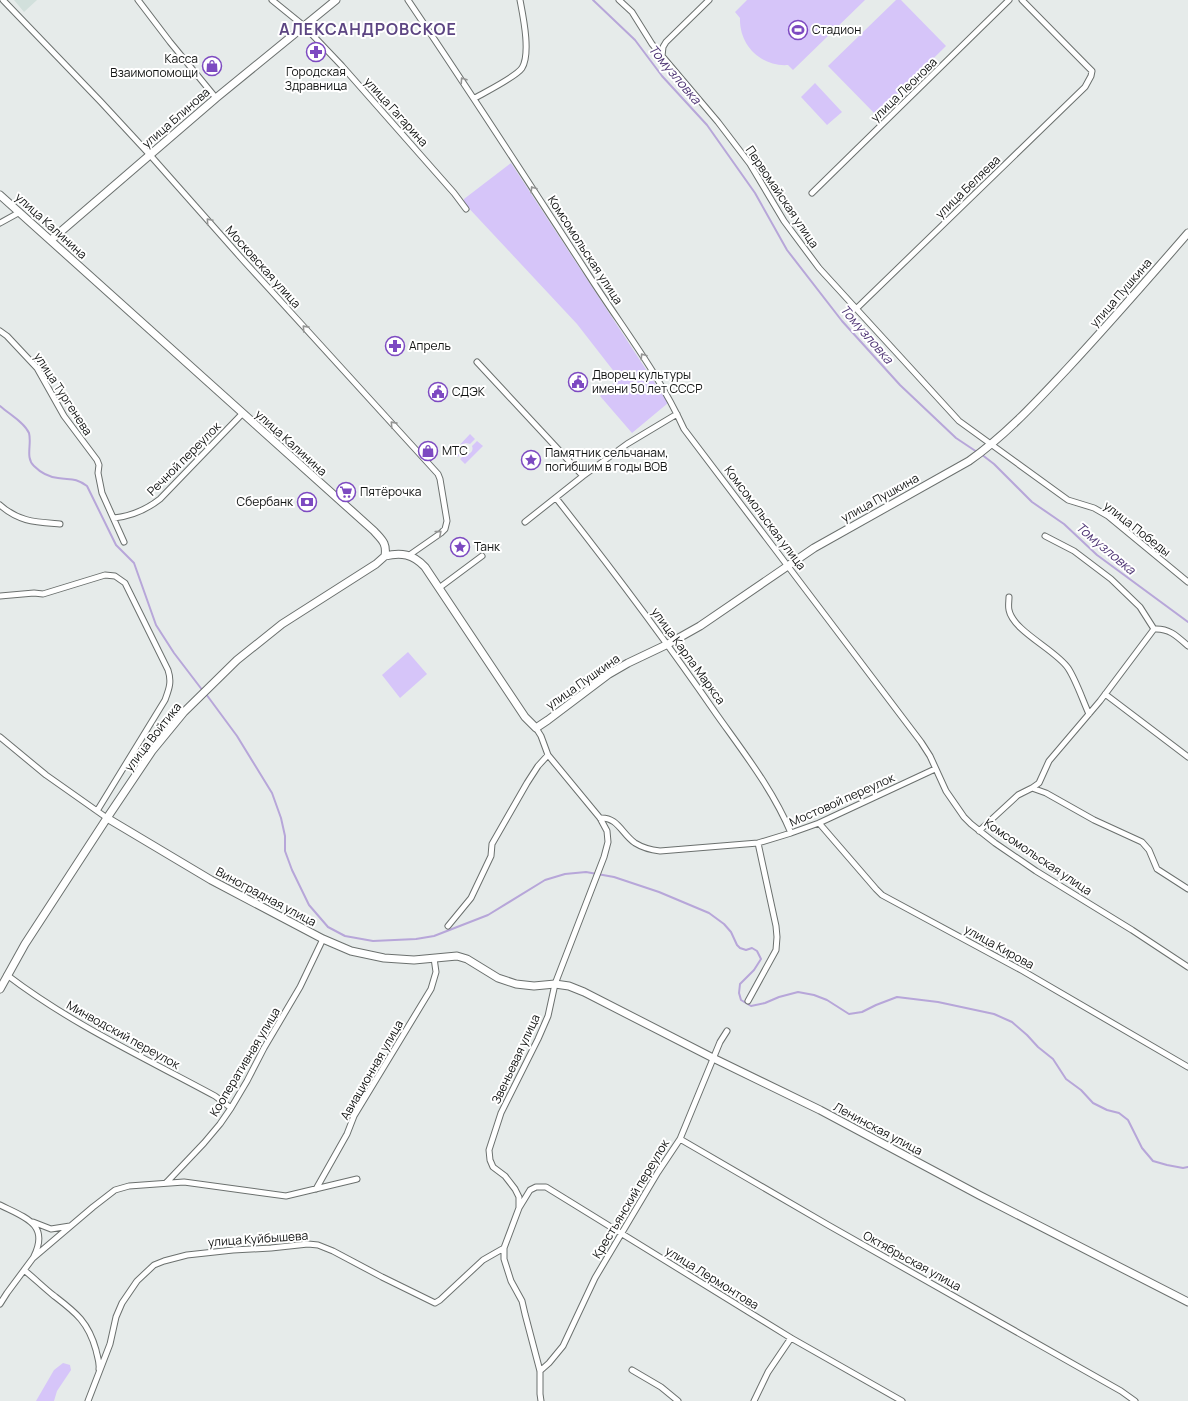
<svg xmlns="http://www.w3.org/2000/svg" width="1188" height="1401" viewBox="0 0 1188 1401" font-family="Manrope,sans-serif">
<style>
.built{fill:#d2e0dc}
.green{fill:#d6c5f9}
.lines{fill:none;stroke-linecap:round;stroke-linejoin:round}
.stream{stroke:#b7a6d9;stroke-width:2}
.street-casing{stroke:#6b706e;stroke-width:7}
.secondary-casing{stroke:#6b706e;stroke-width:9}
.street{stroke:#fff;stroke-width:5}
.secondary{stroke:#fff;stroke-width:7}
.oneway{stroke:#949594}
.labels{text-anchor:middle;stroke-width:4;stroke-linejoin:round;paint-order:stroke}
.poi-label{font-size:12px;fill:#111312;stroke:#fff;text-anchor:start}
.street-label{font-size:12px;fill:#111312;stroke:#fff}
.water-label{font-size:13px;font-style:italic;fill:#4f3675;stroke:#fff}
.district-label{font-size:16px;font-weight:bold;letter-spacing:1px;fill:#5c4582;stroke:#fff}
</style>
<rect width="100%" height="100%" fill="#e6ebea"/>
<path class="built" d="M14,0H37L24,12Z"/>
<path class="green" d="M747,0H865L793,70L788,65C761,67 739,45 740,18L735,12Z
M896,0H901L946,46L876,115L828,66Z
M815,83L842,112L827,125L801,97Z
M511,163L668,403L632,433L600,396L619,378L577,324L464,203V199Z
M470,434L475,439L470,444L466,443L463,444L461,447L462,452L458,457L453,452Z
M477,441L483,446L465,464L460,459L465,454C470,455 474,451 472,446Z
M408,652L427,674L400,698L382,675Z
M63,1363L70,1365L71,1370L57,1391L54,1401H36L54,1370Z"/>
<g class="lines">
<path class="stream" d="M593,0L635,40L662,76L707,125L755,193L787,250L842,321L900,385L956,438L977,452
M0,406C9,414 24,422 29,433C32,444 25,458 34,466C40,472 49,477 58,478C70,480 75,477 87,486L116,545L134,563L156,625L174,653L203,691
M981,454L994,464L1032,502L1064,524L1097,555L1188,622
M206,694L237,736L272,793L281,818L285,836V851L292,870L309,905L328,927L345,936L373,941L416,939L434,936L488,915L545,880L565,874L586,872L614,877L659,892L709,913L724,924L731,932L737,945L740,948L746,950L752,948L757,951L761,959L754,970L740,984L739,993L741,1000L751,1006L765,1003L779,997L798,992L814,995L827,1000L849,1014L862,1012L876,1005L897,997L938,1002L994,1014L1012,1022L1027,1035L1038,1047L1053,1059L1066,1079L1081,1090L1093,1103L1107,1110L1119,1113L1128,1120L1142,1148L1153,1161L1167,1165L1183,1168L1188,1167"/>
<defs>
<path id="street" d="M3,0L101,102L150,155L243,260L438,474L440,479L447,521L445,529L441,533L408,556
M138,0L170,42L216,98
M272,0L304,26L342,66L454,193L466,209
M408,0C470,92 530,184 590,277C622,327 659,374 684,429L921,742L930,756L946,791L964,817L971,824L995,843L1036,871L1132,930L1188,967
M619,0L632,12L652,44L718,122L750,164L784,221L819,268L959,421L1068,500L1094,508L1108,516L1188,582
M662,56L663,47L666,42L709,0
M475,98C485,92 516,77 522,68C531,53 523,16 520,0
M812,193L1009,0
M0,223L20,212
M856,309L1085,87L1091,76L1092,71L1087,66L1022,0
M0,331L7,336L37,368L64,416L97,460L99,465L98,473L102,493L124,542
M477,362L583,476
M556,498C612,569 666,641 717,715C744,753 773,790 791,833
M0,505C19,522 36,522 60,524
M114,518C132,516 146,510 160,499L242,414
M525,522L583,476L627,444L677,414
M1045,536L1074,551L1111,579L1140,607L1154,629C1169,628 1177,636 1188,646
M439,588L482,556
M0,596L34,593L43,594L105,575L115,576L125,583L168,670C172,682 169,689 165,700L97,811
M1009,597C1009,601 1008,606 1009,610C1013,631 1056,650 1068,668C1076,680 1083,701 1089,714
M1105,694L1188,757
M0,737L46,775L107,818
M1032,788L1046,793L1094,820L1142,842L1149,850L1157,869L1188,889
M600,818C618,817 621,833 635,843C643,848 651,850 660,851L758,843L791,833L819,823L935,769
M819,823L876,889L882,895L1023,971L1188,1067
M979,831L1018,795L1032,788L1039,783L1049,761L1100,701L1154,629
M448,926L471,898L491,856L492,844L527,783L538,766L548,755
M7,975C71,1024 145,1058 215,1096L231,1108
M748,1001L776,950L777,937L776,926L758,843
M680,1139L828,1225L1121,1391L1135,1401
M166,1183L204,1143L220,1124L231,1108L247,1081L264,1048L300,987L323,939
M316,1189L347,1134L354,1116L431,989L436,972L434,958
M0,1205C24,1217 50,1224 34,1256
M519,1207V1197L515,1189L505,1176L493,1167L490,1160L489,1150L501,1113L538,1039L548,1016L555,984L604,857L608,842L607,831L600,818L548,755L541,736L536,728
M33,1222L51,1229L70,1226
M24,1270C34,1278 43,1287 53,1295C75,1312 88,1321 96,1350C97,1356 100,1362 99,1369
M0,1304L7,1293L33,1258L93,1207L115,1190L129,1186L184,1182L286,1196L357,1179
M632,1370L661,1387L678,1401
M540,1371L549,1363L563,1346L595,1278L658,1172L680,1139L720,1042L727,1031
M88,1401L110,1344L116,1317L122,1303L137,1281L154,1265L164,1261L187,1255L233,1250L271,1248L308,1244L318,1245L333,1251L382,1277L435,1303L440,1300L483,1260L504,1248
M541,1401L540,1394V1371L525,1314L522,1301L511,1281L504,1259V1248L519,1208L530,1190L536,1187H546L791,1338L902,1401
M754,1401L768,1372L791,1338"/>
<path id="secondary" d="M0,195L374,531C382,540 387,543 385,556
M51,240L216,98L336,0
M385,556C401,552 413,554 425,567L525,717L536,728L548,720L609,674L628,663L668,644L700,626L814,548L969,461C1006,435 1036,402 1067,369C1108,325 1148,279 1188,233
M107,818L211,880L323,939L351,951L384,958L414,960L457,956L467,959L498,978L516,984L534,986L555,984L569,986L584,992L713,1058L820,1110L979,1195L1188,1302
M0,989L25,944L107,818L152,751L184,712L237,660L282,624L376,564L385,556"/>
</defs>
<use href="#street" class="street-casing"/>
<use href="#secondary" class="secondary-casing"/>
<use href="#street" class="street"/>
<use href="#secondary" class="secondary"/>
</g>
<defs><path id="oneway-chevron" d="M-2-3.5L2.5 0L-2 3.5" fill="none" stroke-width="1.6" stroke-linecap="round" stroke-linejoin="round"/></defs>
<g class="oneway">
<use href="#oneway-chevron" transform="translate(463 80) rotate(-124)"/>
<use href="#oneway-chevron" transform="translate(533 189) rotate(-123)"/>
<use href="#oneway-chevron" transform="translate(209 221) rotate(-131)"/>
<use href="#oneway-chevron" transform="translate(305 328) rotate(-132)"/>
<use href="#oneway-chevron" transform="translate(643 356) rotate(-124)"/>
<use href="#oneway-chevron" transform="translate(393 424) rotate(-132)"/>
<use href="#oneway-chevron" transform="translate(439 533) rotate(-41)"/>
</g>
<defs>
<symbol id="stadium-ring" viewBox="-11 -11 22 22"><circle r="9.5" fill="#fff" stroke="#7d4ac1" stroke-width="1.5"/><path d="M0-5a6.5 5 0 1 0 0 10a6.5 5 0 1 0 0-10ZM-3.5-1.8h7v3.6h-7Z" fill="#7d4ac1"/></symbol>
<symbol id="pharmacy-ring" viewBox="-11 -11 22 22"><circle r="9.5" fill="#fff" stroke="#7d4ac1" stroke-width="1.5"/><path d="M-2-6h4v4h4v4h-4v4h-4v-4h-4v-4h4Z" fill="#7d4ac1"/></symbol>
<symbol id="shop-ring" viewBox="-11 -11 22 22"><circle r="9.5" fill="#fff" stroke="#7d4ac1" stroke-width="1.5"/><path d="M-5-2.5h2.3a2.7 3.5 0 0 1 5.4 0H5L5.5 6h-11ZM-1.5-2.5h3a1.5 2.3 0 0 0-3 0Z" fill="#7d4ac1"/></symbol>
<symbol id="civic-ring" viewBox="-11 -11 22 22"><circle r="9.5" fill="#fff" stroke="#7d4ac1" stroke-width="1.5"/><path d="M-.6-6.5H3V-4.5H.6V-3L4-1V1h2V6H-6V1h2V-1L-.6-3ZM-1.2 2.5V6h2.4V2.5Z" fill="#7d4ac1"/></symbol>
<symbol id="sight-ring" viewBox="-11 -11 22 22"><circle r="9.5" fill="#fff" stroke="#7d4ac1" stroke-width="1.5"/><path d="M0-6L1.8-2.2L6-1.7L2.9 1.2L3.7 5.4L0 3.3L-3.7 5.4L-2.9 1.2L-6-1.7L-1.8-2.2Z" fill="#7d4ac1"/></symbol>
<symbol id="supermarket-ring" viewBox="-11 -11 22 22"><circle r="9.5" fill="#fff" stroke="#7d4ac1" stroke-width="1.5"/><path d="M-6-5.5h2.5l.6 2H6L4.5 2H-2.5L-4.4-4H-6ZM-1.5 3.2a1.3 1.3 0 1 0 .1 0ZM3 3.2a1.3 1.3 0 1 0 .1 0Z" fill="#7d4ac1"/></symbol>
<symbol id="bank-ring" viewBox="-11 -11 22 22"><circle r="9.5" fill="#fff" stroke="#7d4ac1" stroke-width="1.5"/><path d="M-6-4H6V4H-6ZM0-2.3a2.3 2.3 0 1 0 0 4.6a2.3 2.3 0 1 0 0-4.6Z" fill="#7d4ac1"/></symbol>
</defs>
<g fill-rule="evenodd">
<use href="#stadium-ring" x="787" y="19" width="22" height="22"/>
<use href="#pharmacy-ring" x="305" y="41" width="22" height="22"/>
<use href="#shop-ring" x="201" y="55" width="22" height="22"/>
<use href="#pharmacy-ring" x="384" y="335" width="22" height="22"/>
<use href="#civic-ring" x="567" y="371" width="22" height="22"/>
<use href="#civic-ring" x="427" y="381" width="22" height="22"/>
<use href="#shop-ring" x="417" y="440" width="22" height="22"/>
<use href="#sight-ring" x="520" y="449" width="22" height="22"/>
<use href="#supermarket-ring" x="335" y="481" width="22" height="22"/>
<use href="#bank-ring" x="296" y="491" width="22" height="22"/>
<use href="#sight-ring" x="449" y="536" width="22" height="22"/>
</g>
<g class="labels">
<g class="poi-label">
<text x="812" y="34">Стадион</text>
<text x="198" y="63" text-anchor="end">Касса<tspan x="198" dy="14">Взаимопомощи</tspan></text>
<text x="316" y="76" text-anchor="middle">Городская<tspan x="316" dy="14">Здравница</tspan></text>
<text x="409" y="350">Апрель</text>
<text x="592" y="379">Дворец культуры<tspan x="592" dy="14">имени 50 лет СССР</tspan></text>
<text x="452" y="396">СДЭК</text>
<text x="442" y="455">МТС</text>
<text x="545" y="457">Памятник сельчанам,<tspan x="545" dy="14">погибшим в годы ВОВ</tspan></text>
<text x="360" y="496">Пятёрочка</text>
<text x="293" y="506" text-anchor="end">Сбербанк</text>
<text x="474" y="551">Танк</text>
</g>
<g class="street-label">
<text transform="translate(904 90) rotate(-44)" y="4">улица Леонова</text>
<text transform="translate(396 112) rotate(48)" y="4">улица Гагарина</text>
<text transform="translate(176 118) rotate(-41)" y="4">улица Блинова</text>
<text transform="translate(968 187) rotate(-44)" y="4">улица Беляева</text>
<text transform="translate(782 197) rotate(56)" y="4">Первомайская улица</text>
<text transform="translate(51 226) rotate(42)" y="4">улица Калинина</text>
<text transform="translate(585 250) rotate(57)" y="4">Комсомольская улица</text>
<text transform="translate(263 267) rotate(48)" y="4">Московская улица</text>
<text transform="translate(1121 293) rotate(-49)" y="4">улица Пушкина</text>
<text transform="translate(63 394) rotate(57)" y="4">улица Тургенева</text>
<text transform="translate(291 443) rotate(42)" y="4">улица Калинина</text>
<text transform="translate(184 459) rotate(-45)" y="4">Речной переулок</text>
<text transform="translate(880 498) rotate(-29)" y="4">улица Пушкина</text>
<text transform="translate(765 518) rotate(53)" y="4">Комсомольская улица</text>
<text transform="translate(1137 529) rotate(38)" y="4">улица Победы</text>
<text transform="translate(688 656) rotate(54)" y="4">улица Карла Маркса</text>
<text transform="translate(583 682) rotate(-35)" y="4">улица Пушкина</text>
<text transform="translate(153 737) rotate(-52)" y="4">улица Войтика</text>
<text transform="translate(842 800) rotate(-24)" y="4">Мостовой переулок</text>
<text transform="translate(1038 857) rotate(34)" y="4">Комсомольская улица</text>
<text transform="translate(266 897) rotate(28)" y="4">Виноградная улица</text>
<text transform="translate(999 947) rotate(29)" y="4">улица Кирова</text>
<text transform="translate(123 1035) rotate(29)" y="4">Минводский переулок</text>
<text transform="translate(516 1059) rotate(-65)" y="4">Звеньевая улица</text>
<text transform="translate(245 1062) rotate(-59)" y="4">Кооперативная улица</text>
<text transform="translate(372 1070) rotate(-60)" y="4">Авиационная улица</text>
<text transform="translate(878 1129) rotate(28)" y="4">Ленинская улица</text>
<text transform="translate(631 1199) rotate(-59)" y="4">Крестьянский переулок</text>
<text transform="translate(258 1239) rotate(-4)" y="4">улица Куйбышева</text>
<text transform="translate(912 1261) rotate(29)" y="4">Октябрьская улица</text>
<text transform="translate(712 1278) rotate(32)" y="4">улица Лермонтова</text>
</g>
<g class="water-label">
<text transform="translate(675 74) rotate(50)" y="5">Томузловка</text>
<text transform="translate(867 334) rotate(49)" y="5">Томузловка</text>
<text transform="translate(1106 548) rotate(40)" y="5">Томузловка</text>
</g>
<g class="district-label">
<text x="368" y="35">АЛЕКСАНДРОВСКОЕ</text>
</g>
</g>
</svg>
